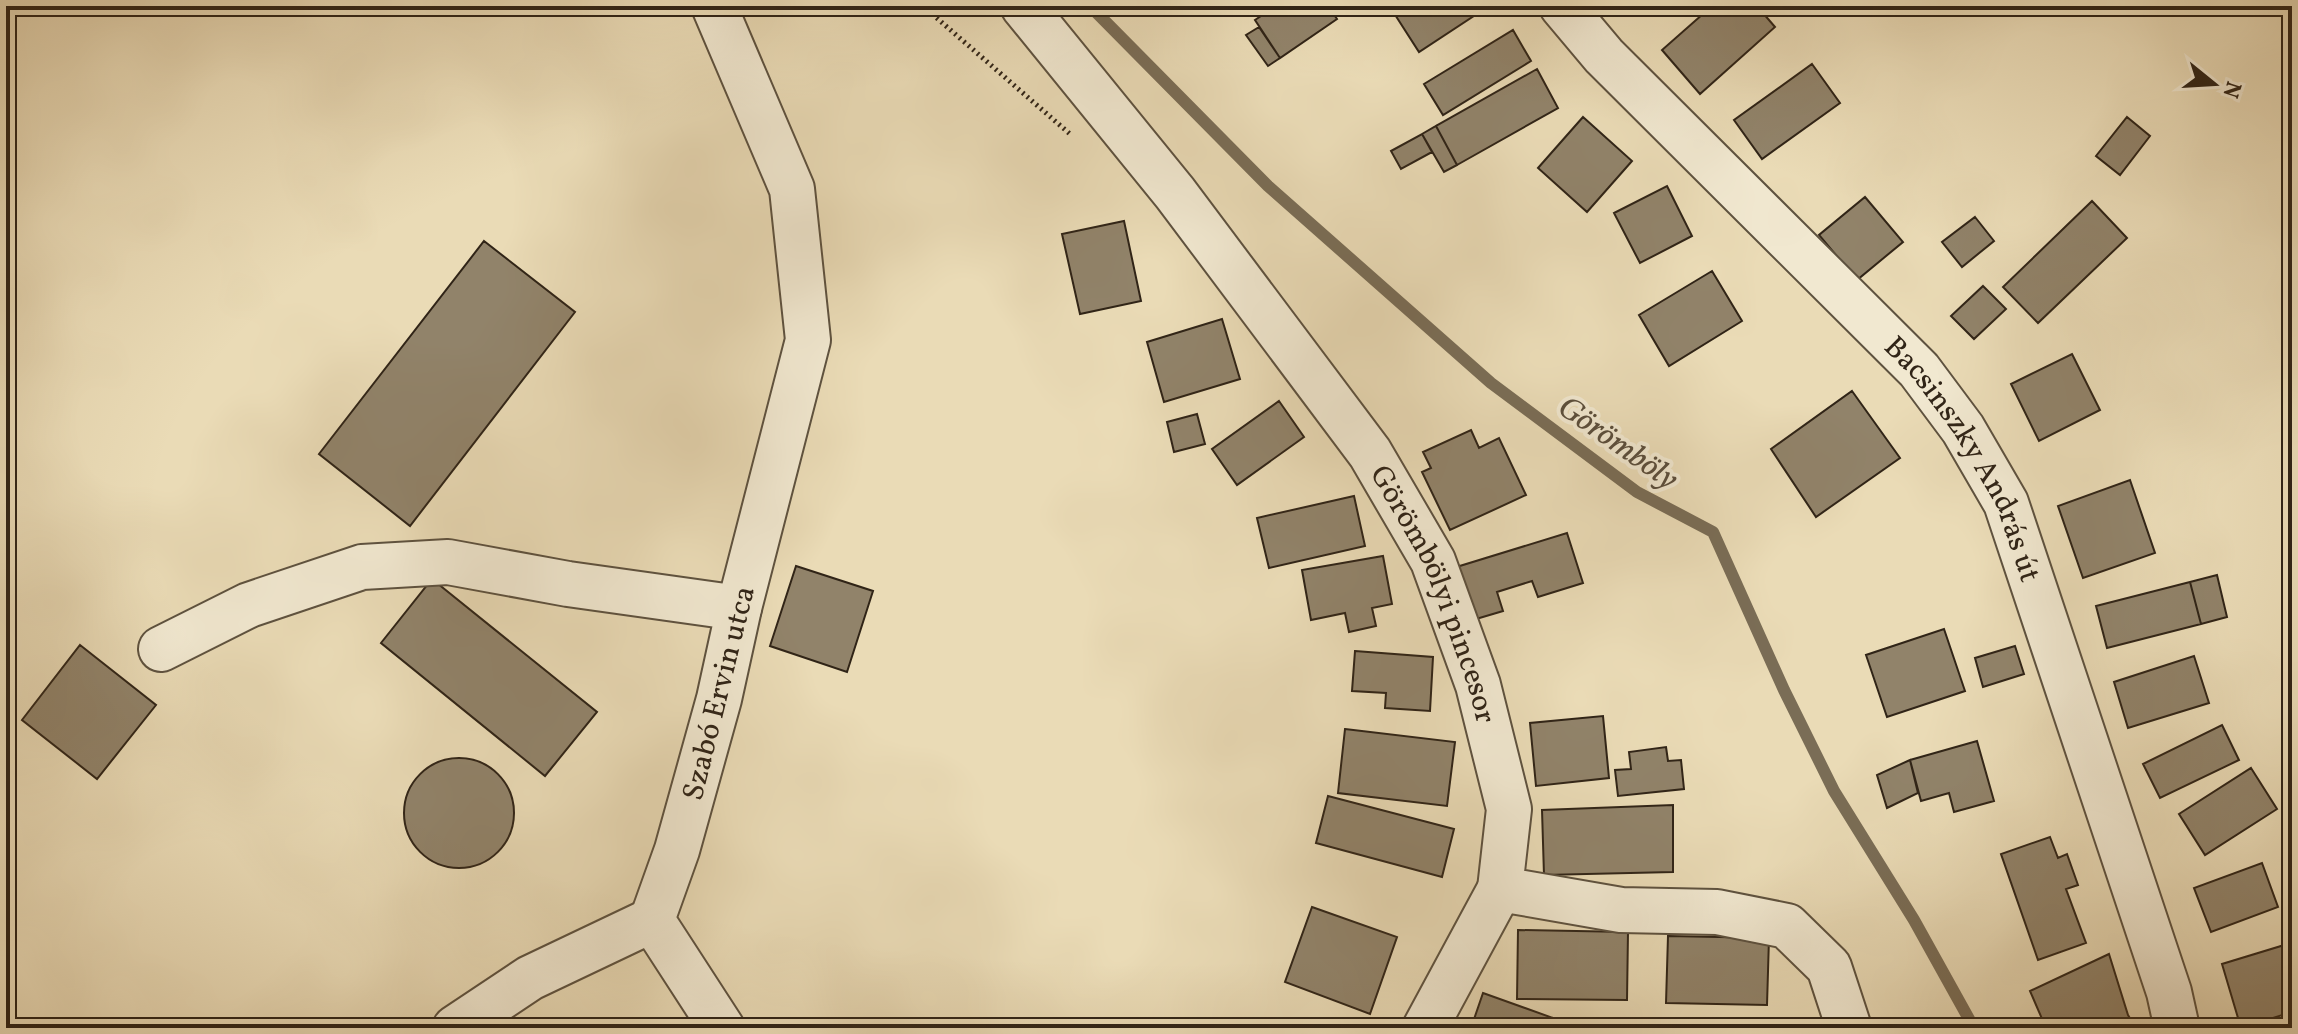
<svg xmlns="http://www.w3.org/2000/svg" width="2298" height="1034" viewBox="0 0 2298 1034" font-family="Vollkorn,serif">
<style>
.lines{fill:none;stroke-linecap:round;stroke-linejoin:round}
.stream{stroke:#7a6d56;stroke-width:12}
.building{fill:#91836a;stroke:#302417;stroke-width:2}
.minor-casing{stroke:#5e523f;stroke-width:48}
.path{stroke:#302417;stroke-width:5;stroke-dasharray:2 4;stroke-linecap:butt}
.minor{stroke:#f1e8d0;stroke-width:44}
.labels{text-anchor:middle;stroke-width:8;stroke-linejoin:round;paint-order:stroke}
.street-label{font-size:30px;fill:#302417;stroke:#f1e8d0}
.water-label{font-size:32px;font-style:italic;fill:#5b4e3c;stroke:#f1e8d0}
</style>
<rect width="100%" height="100%" fill="#eadbb6"/>
<filter id="stains"><feTurbulence type="fractalNoise" baseFrequency=".0025" numOctaves="4"/><feColorMatrix values="0 0 0 0 .2 0 0 0 0 .09 0 0 0 0 .02 0 0 0 .5 -.17"/></filter>
<radialGradient id="worn" r=".72"><stop offset=".6" stop-color="#630" stop-opacity="0"/><stop offset="1" stop-color="#630" stop-opacity=".3"/></radialGradient>
<g class="lines">
<path class="stream" d="M1090,6L1268,186L1491,383L1637,492L1713,532L1784,690L1834,791L1914,920L1974,1028"/>
</g>
<path class="building" d="M1276,6H1328L1337,19L1280,58L1255,20Z
M1397,6H1489L1419,52L1392,10Z
M1712,6H1757L1775,27L1700,94L1662,50Z
M1259,27L1280,58L1268,66L1246,35Z
M1513,30L1531,61L1443,115L1424,84Z
M1812,64L1840,103L1762,159L1734,120Z
M1537,69L1558,108L1457,165L1436,126Z
M1583,117L1632,161L1587,212L1538,168Z
M2127,117L2150,136L2120,175L2096,156Z
M1436,126L1457,165L1444,172L1422,134Z
M1422,134L1432,152L1401,169L1391,151Z
M1667,186L1692,236L1640,263L1614,213Z
M1865,197L1903,242L1857,280L1819,235Z
M2092,201L2127,238L2038,323L2003,287Z
M1975,217L1994,241L1962,267L1942,242Z
M1124,221L1141,301L1080,314L1062,234Z
M484,241L575,312L410,526L319,454Z
M1712,271L1742,321L1669,366L1639,315Z
M1983,286L2006,309L1974,339L1951,316Z
M1222,319L1240,379L1164,402L1147,342Z
M2072,354L2100,410L2039,441L2011,384Z
M1852,391L1900,458L1816,517L1771,449Z
M1279,401L1304,437L1237,485L1212,449Z
M1197,414L1205,444L1174,452L1167,422Z
M1471,430L1479,448L1499,438L1526,495L1450,530L1422,472L1431,468L1423,452Z
M2130,480L2155,553L2083,578L2058,506Z
M1354,496L1365,546L1269,568L1257,518Z
M1567,533L1583,583L1538,597L1532,581L1497,592L1503,611L1466,622L1450,569Z
M1383,556L1392,604L1372,608L1376,626L1349,632L1345,613L1311,620L1302,570Z
M796,566L873,591L847,672L770,646Z
M2217,575L2227,617L2201,624L2190,582Z
M432,579L597,712L545,776L381,643Z
M2190,582L2201,624L2107,648L2096,606Z
M1944,629L1965,691L1887,717L1866,655Z
M80,645L156,705L97,779L22,720Z
M2015,646L2024,674L1983,687L1975,658Z
M1355,651L1433,657L1430,711L1385,708L1386,693L1352,691Z
M2194,656L2209,703L2128,728L2114,682Z
M1603,716L1609,778L1536,786L1530,723Z
M2222,725L2239,760L2160,798L2143,764Z
M1345,729L1455,742L1447,806L1338,793Z
M1977,741L1994,801L1954,812L1949,793L1921,801L1910,760Z
M1666,747L1668,761L1681,760L1684,789L1618,796L1615,770L1631,769L1629,752Z
M404 813a55 55 0 1 1 110 0a55 55 0 1 1-110 0Z
M1910,760L1918,793L1887,808L1877,775Z
M2251,768L2277,809L2205,855L2179,814Z
M1328,796L1454,829L1442,877L1316,843Z
M1673,805V872L1544,875L1542,810Z
M2050,837L2058,858L2067,854L2078,885L2066,889L2086,943L2038,960L2001,854Z
M2262,863L2278,907L2211,932L2194,888Z
M1312,907L1397,937L1370,1014L1285,982Z
M1518,930L1628,932L1627,1000L1517,999Z
M1668,936L1769,938L1767,1005L1666,1003Z
M2291,943L2292,1012L2241,1028L2222,964Z
M2109,954L2128,1015L2136,1028H2058L2057,1025L2046,1028L2030,991Z
M1483,993L1553,1018L1549,1028H1471Z
M1553,1018L1579,1028H1549Z"/>
<g class="lines">
<defs>
<g id="minor">
<path d="M714,6L792,189L808,340L739,608L719,699L677,850L652,920L722,1028"/>
<path id="s1" d="M1023,6L1175,193L1370,453L1433,561L1478,685L1509,809L1500,889L1621,910L1717,912L1787,926L1829,967L1849,1028"/>
<path id="s2" d="M1562,6L1604,56L1919,370L1963,429L2006,503L2169,992L2177,1028"/>
<path d="M161,649L249,605L362,567L448,562L568,584L739,608"/>
<path d="M455,1028L530,978L652,920"/>
<path d="M1425,1028L1500,889"/>
</g>
</defs>
<use href="#minor" class="minor-casing"/>
<path class="path" d="M923,6L1070,134"/>
<use href="#minor" class="minor"/>
</g>
<g class="labels">
<g class="street-label">
<text dy="10" stroke="none"><textPath href="#s2" startOffset="610">Bacsinszky András út</textPath></text>
<text dy="10" stroke="none"><textPath href="#s1" startOffset="722">Görömbölyi pincesor</textPath></text>
<text transform="translate(718 693) rotate(-76)" y="10">Szabó Ervin utca</text>
</g>
<g class="water-label">
<text transform="translate(1619 442) rotate(35)" y="11">Görömböly</text>
</g>
</g>
<rect width="2298" height="1034" fill="none" stroke="#eadbb6" stroke-width="32"/>
<rect x="8" y="8" width="2282" height="1018" fill="none" stroke="#302417" stroke-width="4"/>
<rect x="16" y="16" width="2266" height="1002" fill="none" stroke="#302417" stroke-width="2"/>
<g transform="translate(2214 84) rotate(108)" stroke="#f1e8d0" stroke-width="6" paint-order="stroke">
<path d="M0-6L14 30L0 20L-14 30Z" fill="#302417"/>
<text y="-12" font-size="22" font-weight="bold" text-anchor="middle" fill="#302417">N</text>
</g>
<rect width="100%" height="100%" filter="url(#stains)"/>
<rect width="100%" height="100%" fill="url(#worn)"/>
</svg>
